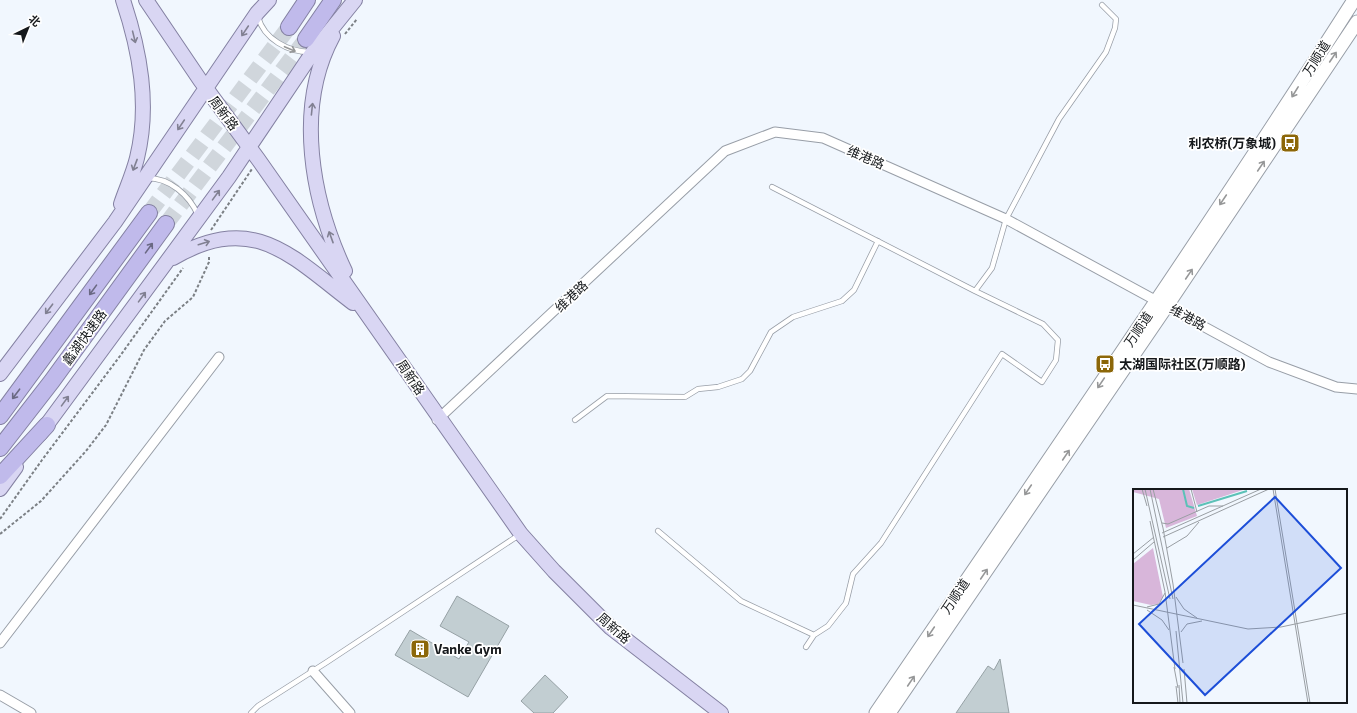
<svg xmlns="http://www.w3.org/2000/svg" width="1357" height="713" viewBox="0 0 1357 713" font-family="'Exo 2','Noto Sans SC',sans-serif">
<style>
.building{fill:#c2ced2;stroke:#96a1a5}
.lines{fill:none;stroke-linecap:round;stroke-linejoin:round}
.highway-tunnel{stroke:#d0d6dc;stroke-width:16;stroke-dasharray:16 8;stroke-linecap:butt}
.lane-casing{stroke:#989ea7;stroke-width:6}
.street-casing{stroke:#989ea7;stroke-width:11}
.secondary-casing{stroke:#989ea7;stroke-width:15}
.primary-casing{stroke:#8481a2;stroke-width:16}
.highway-casing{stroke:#8481a2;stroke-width:18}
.path{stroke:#7c8085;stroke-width:2;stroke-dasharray:3 2;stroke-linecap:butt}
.lane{stroke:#fff;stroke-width:4.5}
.street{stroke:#fff;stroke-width:9}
.secondary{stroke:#fff;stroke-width:13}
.primary{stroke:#d9d6f3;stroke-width:14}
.highway{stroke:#c0baeb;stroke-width:16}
.oneway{stroke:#818092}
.oneway2{stroke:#969798}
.oneway3{stroke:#6a6983}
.labels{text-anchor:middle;stroke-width:3.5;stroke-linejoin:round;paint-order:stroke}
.street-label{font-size:13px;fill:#15181b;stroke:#fff}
.poi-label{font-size:13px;font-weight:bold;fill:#15181b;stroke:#fff;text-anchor:start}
.inset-river{fill:none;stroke:#5cc1b7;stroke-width:2}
.inset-road{fill:none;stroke:#999ea3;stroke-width:1}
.view{fill:#1d4ed8;fill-opacity:0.15;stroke:#1d4ed8;stroke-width:2}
.inset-edge{fill:none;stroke:#15181b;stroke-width:2}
</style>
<rect width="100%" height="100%" fill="#f1f7fe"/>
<path class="building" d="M457,596L509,626L468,697L395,655L410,630L459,659L469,642L440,626Z
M1000,659L1009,713H956L988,666L994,670Z
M545,675L568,697L553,713H534L521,701Z"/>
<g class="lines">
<path class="highway-tunnel" d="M149,213L289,27
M166,224L306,39"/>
<defs>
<path id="lane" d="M258,17C264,39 288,52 310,52
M147,178C170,178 189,195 198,215
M772,187L975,291
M575,420L607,396L685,397L698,389L718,387L742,379L750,371L771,332L793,317L842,301L854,290L878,241
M658,531L741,601L814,635
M806,647L814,635L828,626L846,603L853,574L881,543L1002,354L1042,382L1056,360L1058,340L1043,324L975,291L992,268L1006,219L1059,119L1106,52L1115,28L1116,19L1102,5
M251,713L258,706L327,662L516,537"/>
<path id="street" d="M437,420L725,151L775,132L823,138L1006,219L1269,362L1336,387L1357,389
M0,643L219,357
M313,671L350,713
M0,695L31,713"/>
<path id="secondary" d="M876,713C1037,477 1200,241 1354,0
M889,713L1164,310L1357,22"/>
<path id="primary" d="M146,0L200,80L258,159L521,534L554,571L611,628L721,713
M333,36C294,108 312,201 345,271
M121,204C126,189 133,174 137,158C150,105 140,51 123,0
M173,258C254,211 291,256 353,303
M0,374L115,222L257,13L269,0
M40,434L229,177L313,52L355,0
M0,489L16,467"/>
<path id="highway" d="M289,27L307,0
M306,39L333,0
M0,416L149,213
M0,448L52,381L166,224
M0,476L47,425"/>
</defs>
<use href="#lane" class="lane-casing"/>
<use href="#street" class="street-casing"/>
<use href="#secondary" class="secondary-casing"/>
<use href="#primary" class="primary-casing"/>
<use href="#highway" class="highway-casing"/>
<path class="path" d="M345,34L357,19
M211,230L252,169
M0,519L42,460L120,356L183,268
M0,534L41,501L86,451L106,425L144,350L165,321L193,297L209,262V255"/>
<use href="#lane" class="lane"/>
<use href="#street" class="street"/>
<use href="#secondary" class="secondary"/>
<use href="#primary" class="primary"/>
<use href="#highway" class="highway"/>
</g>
<defs><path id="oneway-shaft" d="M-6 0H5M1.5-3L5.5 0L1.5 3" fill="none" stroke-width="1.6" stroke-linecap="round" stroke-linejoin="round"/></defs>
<g class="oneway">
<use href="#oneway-shaft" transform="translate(245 31) rotate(124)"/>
<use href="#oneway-shaft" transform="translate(134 37) rotate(76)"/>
<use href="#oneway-shaft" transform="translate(312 109) rotate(-84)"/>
<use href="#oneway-shaft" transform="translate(181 125) rotate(124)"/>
<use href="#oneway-shaft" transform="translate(135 165) rotate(111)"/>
<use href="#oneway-shaft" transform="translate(216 195) rotate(-54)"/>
<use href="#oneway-shaft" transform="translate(331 237) rotate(-110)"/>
<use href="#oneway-shaft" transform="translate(204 243) rotate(-17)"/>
<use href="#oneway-shaft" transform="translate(142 297) rotate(-54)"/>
<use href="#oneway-shaft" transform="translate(49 309) rotate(127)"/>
<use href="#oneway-shaft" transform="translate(65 401) rotate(-54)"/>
</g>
<g class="oneway2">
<use href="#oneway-shaft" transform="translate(290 49) rotate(23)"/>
<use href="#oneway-shaft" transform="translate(1333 57) rotate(-56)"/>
<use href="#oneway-shaft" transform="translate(1295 92) rotate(122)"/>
<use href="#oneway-shaft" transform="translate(1261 166) rotate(-56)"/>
<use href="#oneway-shaft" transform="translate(1223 200) rotate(124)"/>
<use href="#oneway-shaft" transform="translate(1189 274) rotate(-56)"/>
<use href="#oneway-shaft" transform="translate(1101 383) rotate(124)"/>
<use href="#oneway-shaft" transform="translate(1066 455) rotate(-56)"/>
<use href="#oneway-shaft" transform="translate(1028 490) rotate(124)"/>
<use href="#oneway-shaft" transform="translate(984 574) rotate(-56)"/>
<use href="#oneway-shaft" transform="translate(931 632) rotate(124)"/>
<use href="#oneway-shaft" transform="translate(911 681) rotate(-56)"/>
</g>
<g class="oneway3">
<use href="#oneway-shaft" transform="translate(149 248) rotate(-54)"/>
<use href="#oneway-shaft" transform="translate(93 290) rotate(126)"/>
<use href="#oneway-shaft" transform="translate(16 394) rotate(127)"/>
</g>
<defs>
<symbol id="bus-square" viewBox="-11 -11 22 22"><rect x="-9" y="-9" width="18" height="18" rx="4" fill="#8c6709" stroke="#fff"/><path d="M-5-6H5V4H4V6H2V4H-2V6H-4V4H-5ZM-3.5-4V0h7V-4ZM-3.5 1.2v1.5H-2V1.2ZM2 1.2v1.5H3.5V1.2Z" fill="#fff"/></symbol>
<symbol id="building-square" viewBox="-11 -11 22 22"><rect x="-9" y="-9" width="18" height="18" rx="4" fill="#8c6709" stroke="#fff"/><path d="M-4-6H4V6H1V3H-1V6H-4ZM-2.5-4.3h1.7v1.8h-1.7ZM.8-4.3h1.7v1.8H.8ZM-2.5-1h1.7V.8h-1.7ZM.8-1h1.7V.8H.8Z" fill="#fff"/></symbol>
</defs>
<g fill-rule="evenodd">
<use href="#bus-square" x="1279" y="132" width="22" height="22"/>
<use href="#bus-square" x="1094" y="353" width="22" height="22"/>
<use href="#building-square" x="409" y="638" width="22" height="22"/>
</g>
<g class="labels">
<g class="street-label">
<text transform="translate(1316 58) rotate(-58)" y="5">万顺道</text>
<text transform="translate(224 113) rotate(53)" y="5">周新路</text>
<text transform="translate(866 157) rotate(23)" y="5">维港路</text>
<text transform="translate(571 296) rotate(-43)" y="5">维港路</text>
<text transform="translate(1188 317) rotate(29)" y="5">维港路</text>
<text transform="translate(1138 329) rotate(-56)" y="5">万顺道</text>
<text transform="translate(84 337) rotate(-54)" y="5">蠡湖快速路</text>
<text transform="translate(411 377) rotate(56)" y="5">周新路</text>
<text transform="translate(955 596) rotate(-56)" y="5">万顺道</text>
<text transform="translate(614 628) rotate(41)" y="5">周新路</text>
</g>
<g class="poi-label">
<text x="1276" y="148" text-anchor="end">利农桥(万象城)</text>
<text x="1119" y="369">太湖国际社区(万顺路)</text>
<text x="434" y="654">Vanke Gym</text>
</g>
</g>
<g transform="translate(1133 489)">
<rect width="214" height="214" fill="#f1f7fe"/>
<path d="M0,0H56L64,27L33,39L26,10L0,3ZM59,0H113L64,16ZM20,59L30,108L25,115L18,116L0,112V75Z" fill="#d8b6da"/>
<path class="inset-river" d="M50,0L54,17L61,19M65,17L114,2"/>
<path class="inset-road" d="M9,0L14,17M12,0L37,110M17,0L40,110M20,0L30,39L40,95L50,174M58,0L64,23M140,0L175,214M142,0L177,214M17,32L32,103L42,180M29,34L35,35L76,17H90M29,44L128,0M30,48L136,0M34,59L54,47L66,33M0,65L21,48M0,71L21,53M43,108L51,120L64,129M0,116L115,140L148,138L214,124M14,118L26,115L32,104M14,121L29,131L36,141M43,142L50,214M48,143L54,135L69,132M41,178L45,199M51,180L54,214M46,196L47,214M43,197L45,214"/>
<path class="view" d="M142,8L208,79L72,206L6,135Z"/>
<rect width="214" height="214" class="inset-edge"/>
</g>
<g transform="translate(28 28) rotate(43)" stroke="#ffffff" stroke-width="3" paint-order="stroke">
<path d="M0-3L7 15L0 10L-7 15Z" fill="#15181b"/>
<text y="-6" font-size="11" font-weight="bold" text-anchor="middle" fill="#15181b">北</text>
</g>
</svg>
